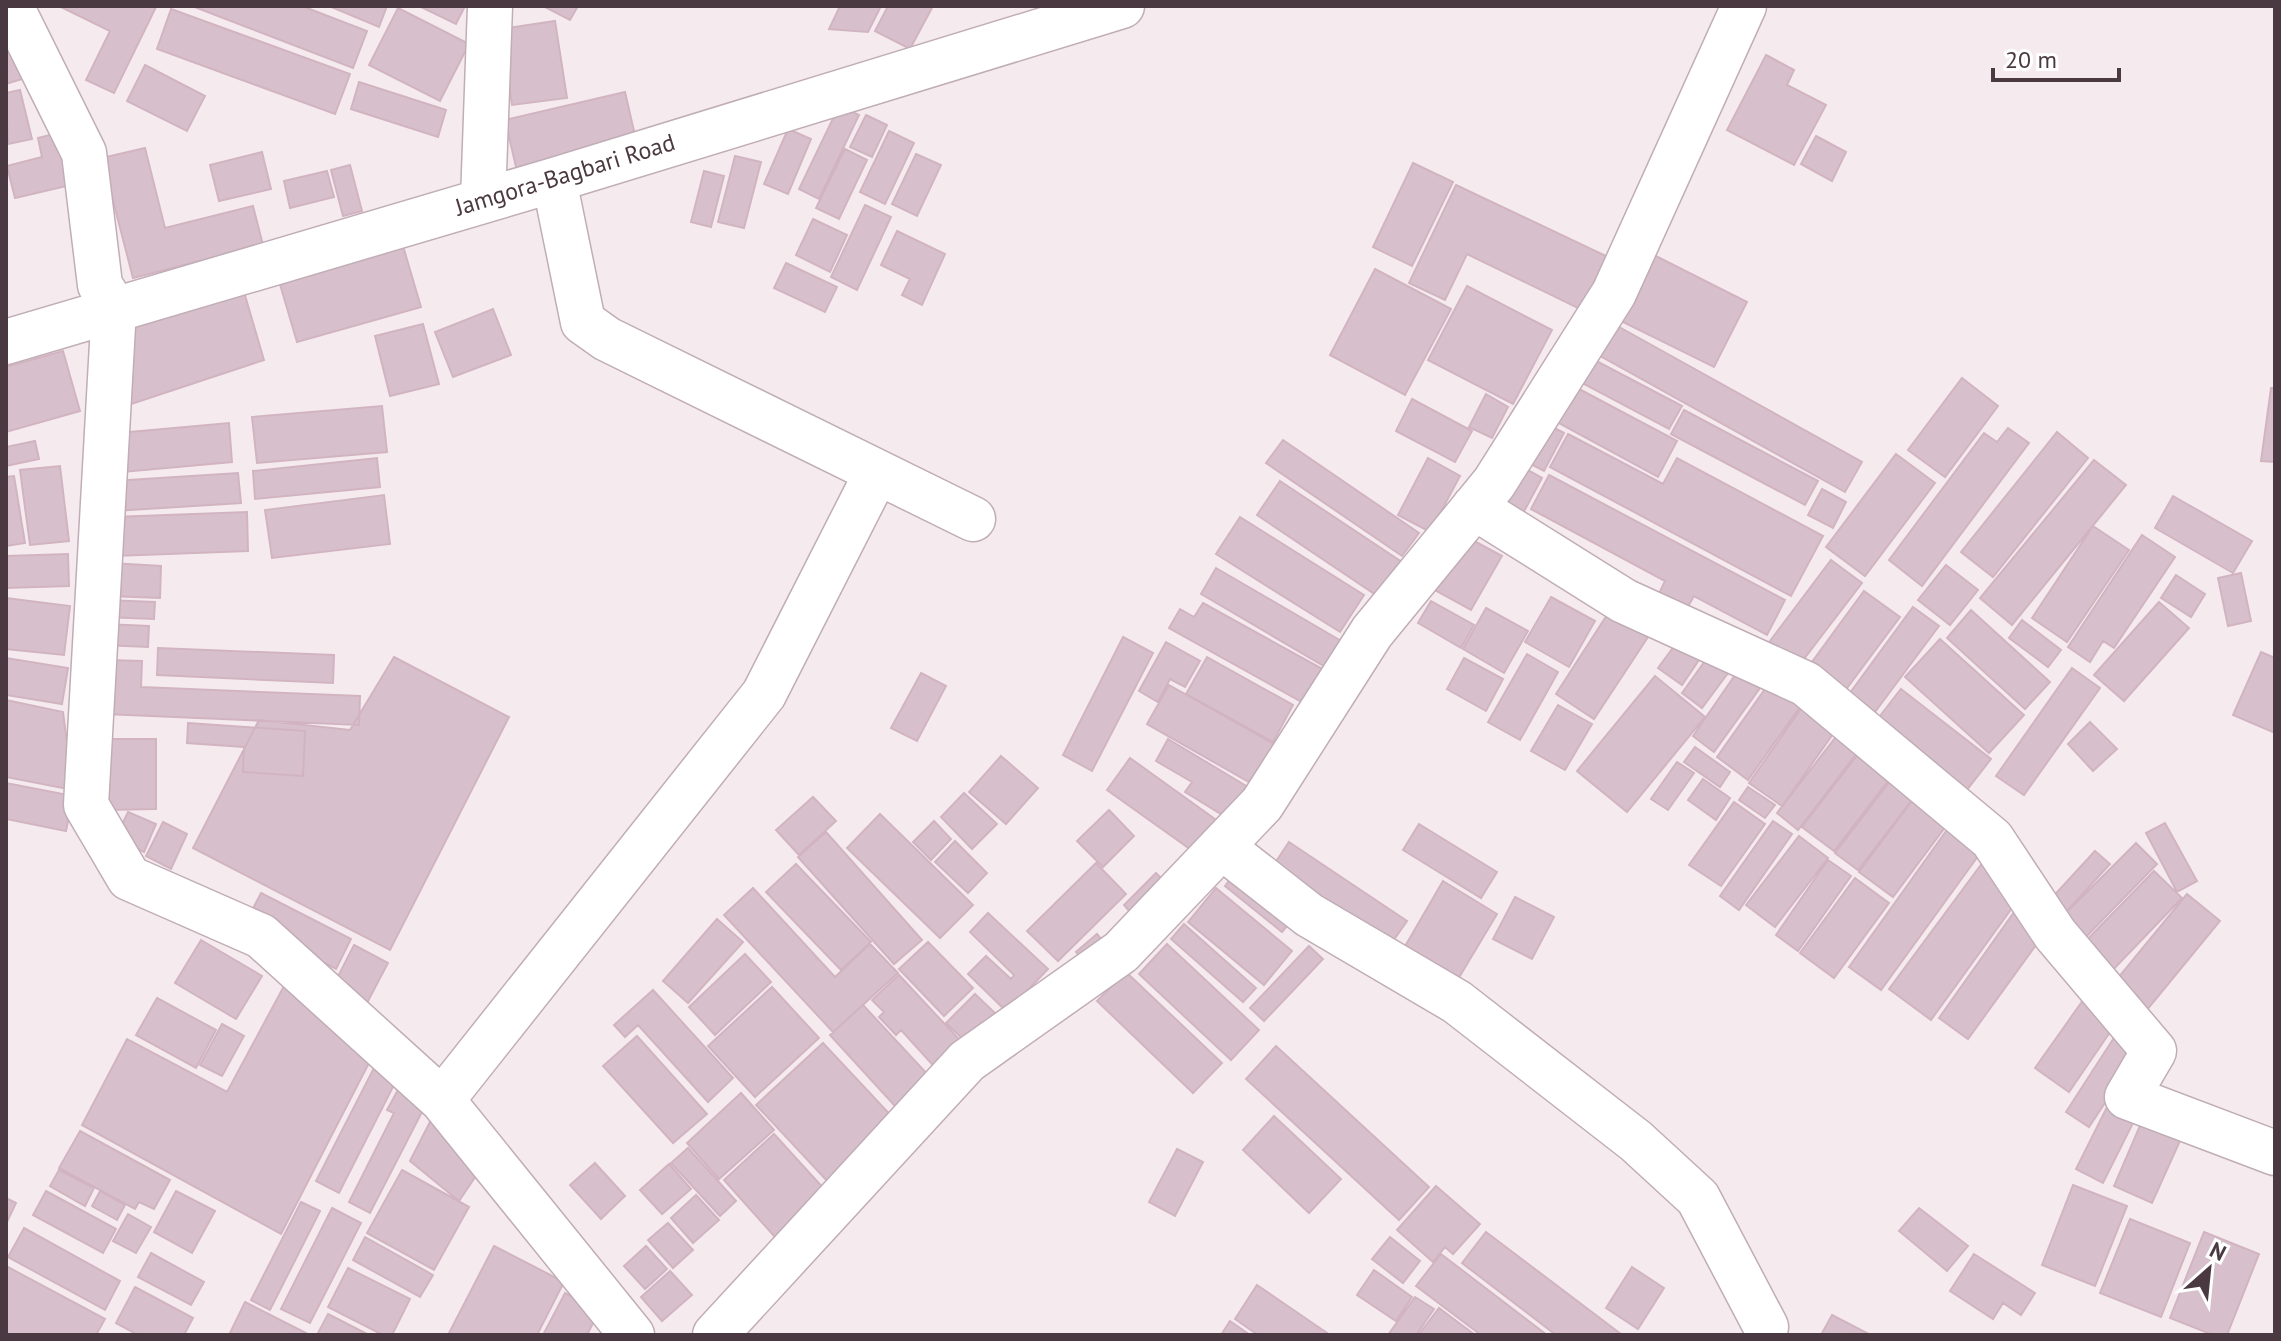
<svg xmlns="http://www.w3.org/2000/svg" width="2281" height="1341" viewBox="0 0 2281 1341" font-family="'PT Sans',sans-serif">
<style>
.building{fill:#d7c0cb;stroke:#d2b4c1;stroke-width:2}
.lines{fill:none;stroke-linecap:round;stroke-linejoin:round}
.minor-casing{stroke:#c1adb6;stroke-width:47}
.minor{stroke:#fff;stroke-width:44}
.labels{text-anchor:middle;stroke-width:7;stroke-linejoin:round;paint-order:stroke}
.street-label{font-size:24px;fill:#4a3940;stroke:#fff}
</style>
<rect width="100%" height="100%" fill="#f5ebef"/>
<path class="building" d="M59,6L156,7L114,93L86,80L110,31Z
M192,6H302L367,31L353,68Z
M329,6H387L379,27Z
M419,6H465L456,24Z
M543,6H578L570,20Z
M840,6H881L868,32L829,29Z
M888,6H933L910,49L875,31Z
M398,8L469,44L440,101L369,65Z
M171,9L350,74L335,114L157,49Z
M555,21L567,98L512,105L501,29Z
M7,29L22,79L6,84V30Z
M1766,55L1794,70L1787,85L1826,105L1794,165L1727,130Z
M145,65L205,96L187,131L127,101Z
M359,82L446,110L438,137L351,109Z
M20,90L32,139L8,144L6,93Z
M625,92L637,144L517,171L505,120Z
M839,106L859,115L819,199L799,189Z
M866,115L887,125L872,157L850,147Z
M788,129L811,139L788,194L764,184Z
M889,131L914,143L885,204L860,192Z
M62,132L75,184L15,198L7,166L42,157L38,138Z
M1816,136L1846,152L1832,181L1801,164Z
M145,148L165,228L253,206L263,245L133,278L102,158Z
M845,149L867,160L839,219L816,208Z
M262,152L271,189L219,201L210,165Z
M916,154L941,165L917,216L892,204Z
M735,156L761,162L744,228L718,222Z
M1413,163L1453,182L1412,266L1373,247Z
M350,165L362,211L343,216L331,170Z
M327,171L334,197L290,208L284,181Z
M704,171L724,176L711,227L691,222Z
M1456,185L1608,257L1582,310L1467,254L1445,300L1409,283Z
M865,205L891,217L857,290L831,277Z
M813,219L847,235L830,272L796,255Z
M897,231L945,254L922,305L902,295L910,279L881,265Z
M403,246L421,307L297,342L279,281Z
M1650,253L1747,302L1714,367L1617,319Z
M786,263L837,287L825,312L774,288Z
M1375,269L1451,309L1405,395L1330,355Z
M1467,286L1552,330L1513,404L1428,360Z
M244,292L264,360L119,408L127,326Z
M493,309L511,355L453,377L435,332Z
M1612,323L1862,462L1845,492L1595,353Z
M423,324L439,384L390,396L375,336Z
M63,351L80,411L6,432V367Z
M1583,354L1682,406L1669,429L1571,377Z
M1962,378L1998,406L1945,477L1908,450Z
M1564,381L1677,441L1658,477L1546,416Z
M2271,388H2275V462L2261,461Z
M1486,394L1508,407L1492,438L1469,427Z
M1412,399L1472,431L1455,462L1396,431Z
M382,406L387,452L257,463L252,417Z
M1684,410L1818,481L1805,505L1671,434Z
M1539,420L1564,433L1544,471L1519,458Z
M229,423L232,462L123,472L119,433Z
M2008,428L2029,443L1922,586L1889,560L1984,433L1997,442Z
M2057,432L2088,458L1993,577L1961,552Z
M1568,434L1663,484L1677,458L1823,536L1791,596L1550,467Z
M1283,440L1419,533L1402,556L1266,463Z
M35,441L39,459L6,466V447Z
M1896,454L1935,483L1865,576L1826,547Z
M377,458L380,487L255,499L253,471Z
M1428,458L1460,476L1430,532L1398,515Z
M2094,460L2126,485L2012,625L1980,598Z
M1512,461L1542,478L1521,517L1491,501Z
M60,466L69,541L30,545L20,470Z
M238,473L241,503L115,511L113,481Z
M1549,475L1785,600L1767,635L1694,596L1681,619L1654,604L1665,581L1531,509Z
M14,476L25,543L6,546V477Z
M1280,481L1402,562L1379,597L1257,515Z
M1822,489L1846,502L1833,528L1808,515Z
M384,495L390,544L272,558L265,510Z
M2173,496L2252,541L2233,573L2155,528Z
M247,512L248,551L115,556L113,517Z
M1240,517L1364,595L1340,632L1216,554Z
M2093,526L2129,550L2067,642L2032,618Z
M1463,535L1502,556L1471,610L1433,589Z
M2142,535L2175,557L2114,648L2103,641L2090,662L2068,647Z
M68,554L69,586L6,588V556Z
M1831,560L1862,583L1797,668L1767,645Z
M110,563L161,566L160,598L109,596Z
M1946,565L1978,590L1950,625L1918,600Z
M1216,568L1343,642L1327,668L1201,594Z
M2241,573L2251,621L2228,626L2218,578Z
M2176,575L2205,594L2191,617L2161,598Z
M1864,591L1900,617L1841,696L1806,670Z
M1551,597L1595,621L1569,667L1525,642Z
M6,598L70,606L64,655L6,649Z
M105,600L155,602L154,619L104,617Z
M1431,601L1474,625L1461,648L1418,623Z
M2159,602L2189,628L2124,701L2094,675Z
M1203,603L1326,671L1307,705L1169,628L1180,609L1194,617Z
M1913,607L1939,626L1869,720L1844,701Z
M1486,608L1528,631L1504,673L1463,649Z
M1971,610L2050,682L2025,709L1947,638Z
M1609,612L1648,637L1594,719L1556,694Z
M2022,620L2061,650L2048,667L2009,638Z
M104,624L149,626L148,647L102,645Z
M1123,637L1153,653L1092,771L1063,755Z
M1940,639L2024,715L1989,753L1905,677Z
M1678,641L1701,657L1682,685L1658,668Z
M1166,642L1200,661L1185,687L1170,679L1158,702L1139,691Z
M158,648L334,655L333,683L157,675Z
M2261,652L2275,658V733L2233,715Z
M1527,654L1558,672L1520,740L1488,722Z
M1710,654L1731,669L1702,708L1682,693Z
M394,657L509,717L390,950L193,848L259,720L350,730Z
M1207,657L1293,705L1273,742L1186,694Z
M6,658L68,668L62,704L6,695Z
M1464,658L1503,679L1486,711L1447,689Z
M107,660L142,661L141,687L360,696L359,725L105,714Z
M1742,665L1765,681L1714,752L1693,736Z
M2072,668L2100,688L2024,795L1996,776Z
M921,673L946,686L917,741L891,728Z
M1655,676L1705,717L1627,812L1577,771Z
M1770,682L1802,704L1748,780L1717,757Z
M1169,685L1276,745L1254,785L1147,724Z
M1901,689L1991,759L1966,791L1876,721Z
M6,700L63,712L73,790L6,777Z
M1805,703L1838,727L1782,806L1749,783Z
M1558,705L1592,724L1565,770L1531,751Z
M2090,722L2117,749L2093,771L2068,744Z
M188,723L305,731L303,776L243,772L244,747L187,743Z
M1842,729L1863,745L1798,830L1777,813Z
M103,739H156V809L104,810Z
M1168,739L1253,790L1234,822L1185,792L1192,782L1156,761Z
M1695,747L1730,772L1720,787L1684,762Z
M1862,749L1894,773L1834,851L1802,827Z
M1001,756L1038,788L1006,824L969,792Z
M1130,758L1226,827L1204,859L1107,790Z
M1677,762L1694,773L1668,810L1651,799Z
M1895,775L1918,792L1858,870L1835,853Z
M1703,779L1730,798L1716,820L1688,800Z
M6,783L73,796L66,831L6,819Z
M1748,787L1775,805L1765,818L1739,800Z
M964,793L997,824L972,849L941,817Z
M1918,793L1952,818L1893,897L1859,872Z
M813,797L836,821L799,855L776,830Z
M1734,802L1765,824L1721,886L1689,865Z
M1109,810L1134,836L1103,867L1077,841Z
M128,812L156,824L144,852L115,839Z
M880,814L973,905L940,938L847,848Z
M1954,820L1984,848L1881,990L1849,967Z
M934,821L951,839L931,860L913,842Z
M1773,821L1792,834L1739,910L1720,896Z
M163,822L187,834L171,869L146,856Z
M2165,823L2197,881L2177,892L2146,833Z
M1419,824L1497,872L1481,898L1403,850Z
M826,832L922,940L894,964L798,857Z
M1799,836L1828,858L1775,927L1746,905Z
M955,841L987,873L968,893L935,862Z
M1289,842L1407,921L1386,951L1269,872Z
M2136,843L2157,864L2079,944L2057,922Z
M2095,851L2110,864L2064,914L2049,901Z
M1986,858L2017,901L1931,1020L1889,989Z
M1828,860L1851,876L1798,951L1776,935Z
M1096,863L1126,894L1058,961L1027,931Z
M796,864L871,942L841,970L766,892Z
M2154,871L2182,898L2106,977L2077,950Z
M1156,873L1172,889L1138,921L1124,905Z
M1234,874L1292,920L1282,932L1225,886Z
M1855,878L1889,903L1834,978L1800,953Z
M1443,881L1497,914L1454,986L1400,955Z
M753,888L835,977L870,944L898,973L833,1032L724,915Z
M1216,888L1292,951L1264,985L1188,922Z
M261,893L351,939L336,969L246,922Z
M2187,894L2220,921L2146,1011L2113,984Z
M1515,897L1554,917L1532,959L1493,939Z
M2017,908L2041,938L1968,1039L1939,1018Z
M988,913L1048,969L1007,1012L968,974L986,956L1011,979L1014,975L970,932Z
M717,919L743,942L688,1003L663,981Z
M1184,924L1256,988L1243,1002L1171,939Z
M1097,934L1110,950L1088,967L1076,952Z
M201,940L262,976L236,1019L175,983Z
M928,942L973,988L944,1016L899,969Z
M1167,944L1259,1030L1231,1060L1139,974Z
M354,945L388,963L366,1005L332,988Z
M1309,946L1323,959L1264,1021L1250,1008Z
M745,954L771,982L715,1035L689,1007Z
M1126,972L1222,1063L1193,1093L1097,1001Z
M899,975L968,1049L941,1074L901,1030L896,1035L879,1017L884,1012L872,1000Z
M284,986L372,1057L281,1234L82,1125L127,1039L227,1092Z
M772,987L819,1038L755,1097L708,1046Z
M653,990L733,1078L708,1102L638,1025L625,1037L614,1025Z
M975,994L996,1014L967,1043L946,1023Z
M2086,996L2119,1019L2069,1092L2035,1068Z
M157,998L216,1030L196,1068L136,1035Z
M863,1005L929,1076L895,1106L830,1035Z
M222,1024L244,1036L222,1076L200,1065Z
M2117,1033L2141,1048L2089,1127L2066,1112Z
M637,1036L707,1114L673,1143L603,1066Z
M823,1043L897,1122L830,1184L756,1105Z
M1276,1046L1429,1187L1399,1220L1246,1079Z
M375,1066L398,1077L339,1193L316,1181Z
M399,1088L424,1108L370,1213L349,1202L394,1113L387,1110Z
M741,1093L774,1130L719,1179L687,1143Z
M2112,1097L2139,1111L2103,1183L2076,1169Z
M2145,1114L2184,1132L2152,1203L2114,1186Z
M1274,1116L1341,1179L1309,1213L1243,1150Z
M432,1118L482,1167L459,1201L410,1161Z
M80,1131L170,1180L154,1209L139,1202L135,1209L59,1168Z
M774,1134L826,1191L775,1237L724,1180Z
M688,1148L736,1201L720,1216L671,1163Z
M1177,1149L1203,1162L1175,1216L1149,1202Z
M595,1163L625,1196L601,1219L570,1185Z
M669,1164L691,1189L662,1214L640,1190Z
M59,1170L94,1188L85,1206L50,1186Z
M402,1170L469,1207L434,1270L367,1233Z
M2073,1185L2127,1206L2095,1286L2042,1265Z
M1436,1186L1480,1224L1453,1254L1445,1247L1433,1262L1397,1230Z
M46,1191L116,1229L103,1253L33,1215Z
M100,1191L125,1205L117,1220L92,1206Z
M176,1191L215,1211L192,1253L154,1232Z
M696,1195L719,1220L693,1243L671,1218Z
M6,1198L16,1203L6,1224Z
M301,1202L320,1211L270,1310L251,1300Z
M332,1208L361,1223L310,1323L281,1309Z
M1919,1208L1968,1246L1947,1271L1899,1231Z
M128,1214L151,1227L136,1253L113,1241Z
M2130,1219L2190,1243L2161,1317L2100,1293Z
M668,1223L693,1250L673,1268L648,1240Z
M24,1228L120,1281L105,1310L8,1257Z
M1486,1232L1621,1334L1620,1335H1556L1462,1263Z
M2204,1232L2259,1254L2227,1335H2213L2170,1318Z
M365,1237L433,1275L420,1297L353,1260Z
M1390,1237L1420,1261L1403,1283L1372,1259Z
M494,1246L564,1282L537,1335H448Z
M646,1246L667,1269L645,1289L624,1266Z
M151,1253L204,1282L191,1305L138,1277Z
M1441,1254L1547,1335H1481L1416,1286Z
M1974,1254L2035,1293L2021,1315L2003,1303L1993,1319L1950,1291Z
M6,1266L105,1319L96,1335H6Z
M1632,1267L1664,1288L1638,1329L1606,1308Z
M348,1268L410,1299L392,1335H383L328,1307Z
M1374,1270L1412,1297L1396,1321L1357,1295Z
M670,1271L692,1295L662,1321L641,1297Z
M1257,1285L1330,1335H1258L1235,1319Z
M135,1287L193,1318L184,1335H138L116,1323Z
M565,1293L599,1311L587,1335H543Z
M1415,1297L1434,1309L1416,1335H1388Z
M245,1302L306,1333L305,1335H229Z
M1439,1308L1475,1335H1422L1420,1333Z
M328,1314L369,1335H317Z
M1832,1315L1869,1334V1335H1821Z
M1230,1321L1250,1335H1221Z"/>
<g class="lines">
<defs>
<path id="minor" d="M11,6L84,153L100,285L114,308L86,805L129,878L261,936L442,1100L632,1335
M554,180L583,322L607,339L973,519
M483,200L490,6
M6,342L554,180L1122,6
M1474,507L1624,601L1806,684L1992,839L2055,934L2154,1051L2127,1097L2275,1153
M1222,847L1309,915L1457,1002L1636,1141L1698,1198L1766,1327
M442,1100L764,694L877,472
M715,1335L967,1061L1121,952L1262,804L1372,632L1494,483L1614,293L1744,6"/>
</defs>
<use href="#minor" class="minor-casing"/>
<use href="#minor" class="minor"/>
</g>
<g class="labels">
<g class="street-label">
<text transform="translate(565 175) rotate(-17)" y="8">Jamgora-Bagbari Road</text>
</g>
</g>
<rect width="2281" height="1341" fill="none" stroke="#4a3940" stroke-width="16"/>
<g transform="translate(2209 1269) rotate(27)" stroke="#ffffff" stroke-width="6" paint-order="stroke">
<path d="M0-6L14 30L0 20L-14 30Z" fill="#4a3940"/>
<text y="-12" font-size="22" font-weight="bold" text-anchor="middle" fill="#4a3940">N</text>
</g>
<path d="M1993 68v12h126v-12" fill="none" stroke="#4a3940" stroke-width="4"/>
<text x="2005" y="68" font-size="24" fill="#4a3940" stroke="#ffffff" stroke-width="6" paint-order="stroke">20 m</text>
</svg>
